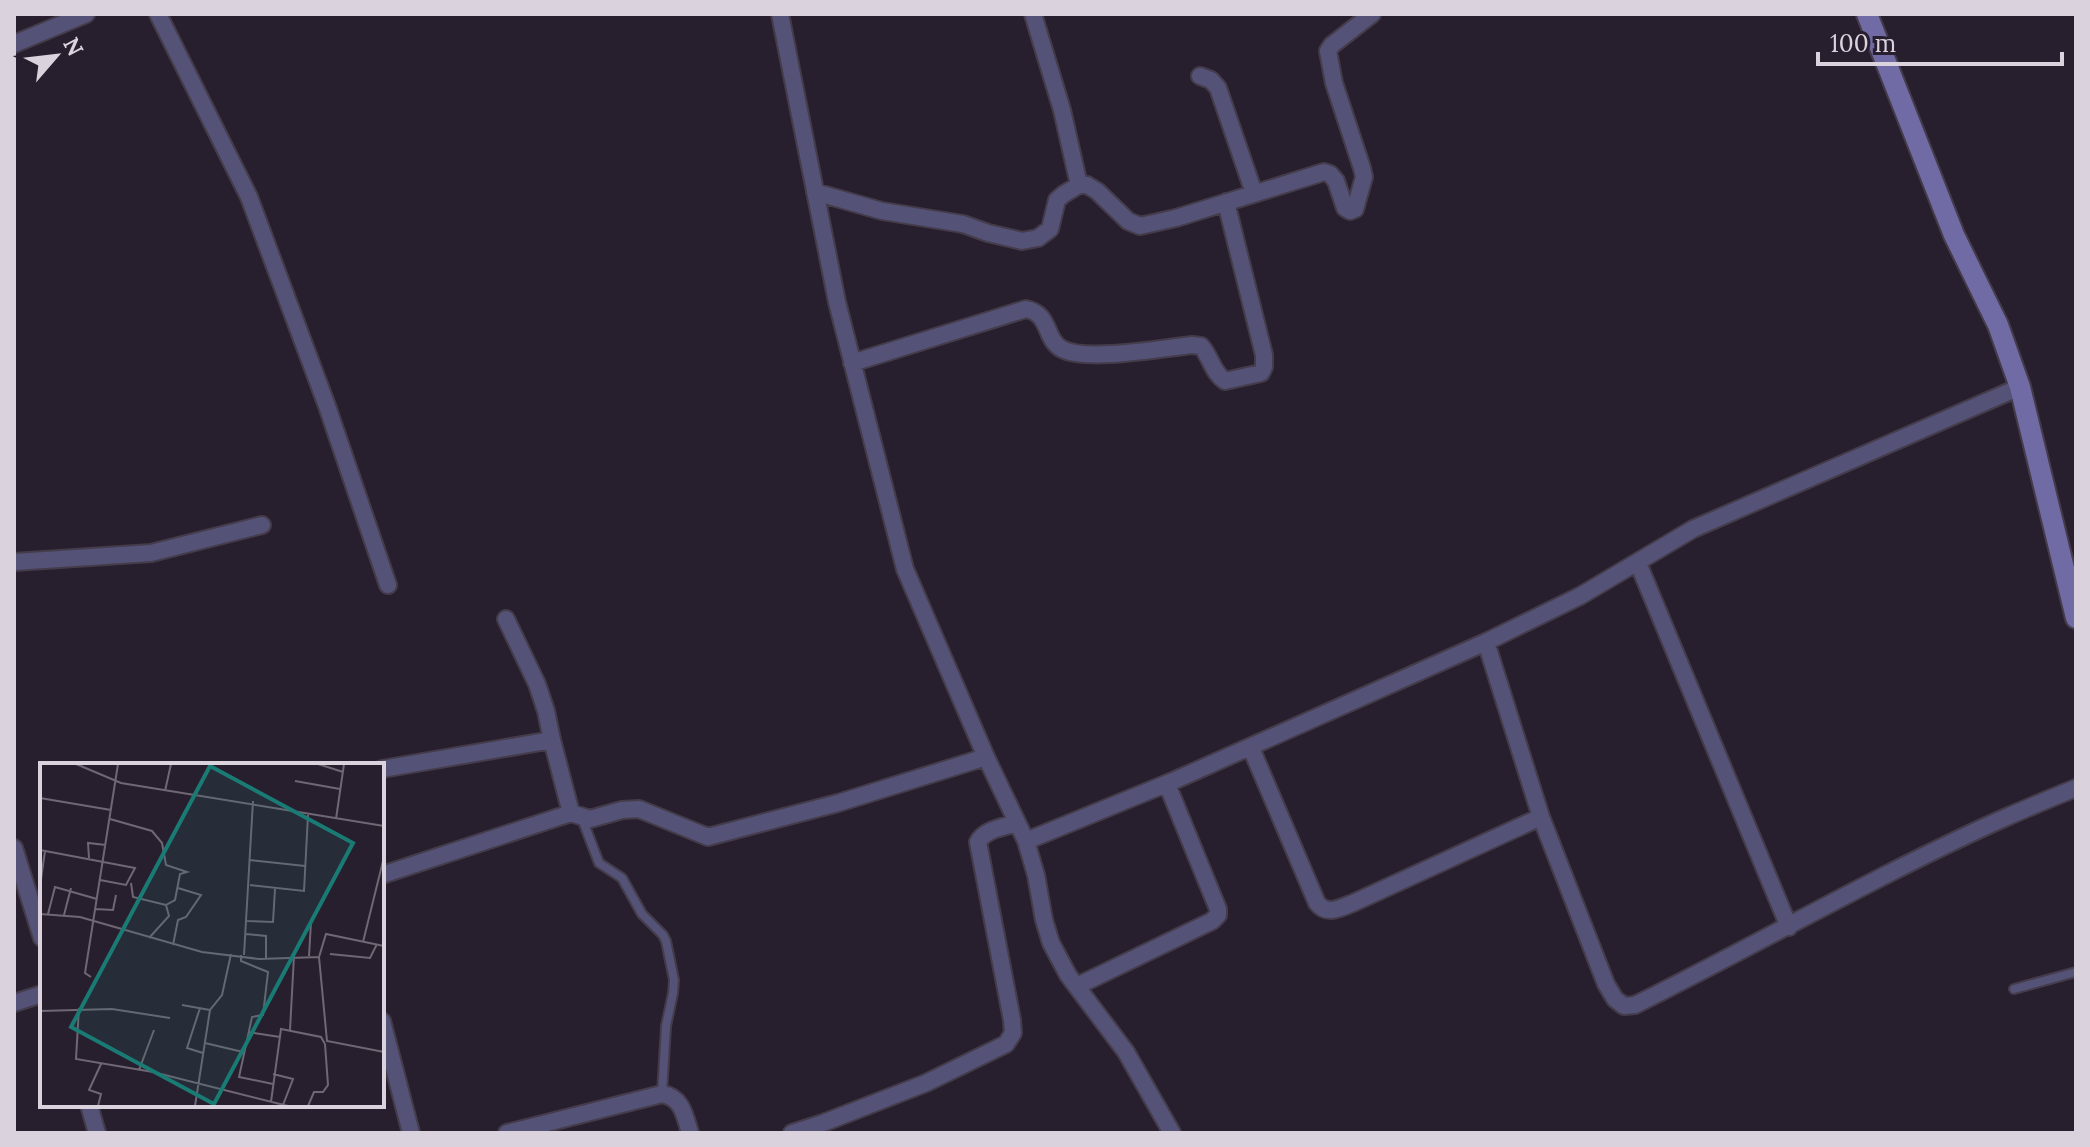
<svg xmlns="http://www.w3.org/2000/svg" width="2090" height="1147" viewBox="0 0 2090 1147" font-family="Lora,serif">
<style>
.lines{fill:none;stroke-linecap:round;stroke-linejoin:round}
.lane-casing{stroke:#443c4a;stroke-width:12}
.street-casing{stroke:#443c4a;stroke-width:20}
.secondary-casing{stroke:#443c4a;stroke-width:24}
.lane{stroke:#545276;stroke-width:8}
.street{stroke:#545276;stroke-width:16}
.secondary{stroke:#706ba5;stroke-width:20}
.inset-road{fill:none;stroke:#6f6774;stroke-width:2}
.view{fill:#197b74;fill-opacity:0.15;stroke:#197b74;stroke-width:4}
.inset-edge{fill:none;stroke:#dad3dd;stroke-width:4}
</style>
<rect width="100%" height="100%" fill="#281f2e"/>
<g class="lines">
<defs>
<path id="lane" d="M581,816L599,863L622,878L642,914L663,935L666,941L674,980L673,993L666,1026L662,1094
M2014,989L2076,972"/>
<path id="street" d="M158,14L249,197L327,406L388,585
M780,14L837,302L905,569L986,757L1026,841L1036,875L1044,920L1051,943L1068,975L1126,1052L1172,1133
M1033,14L1062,110L1079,185
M14,44L86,14
M1200,76L1211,80L1218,88L1254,193
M815,192L882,211L963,224L988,233L1022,241L1038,238L1050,229L1057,200L1064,194L1079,185H1087L1097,191L1128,221L1140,226L1176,218L1324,172L1330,174L1336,181L1345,208L1350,211L1355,209L1364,177L1362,168L1334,83L1328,51L1332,45L1372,14
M852,363L1026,309C1051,314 1044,339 1062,349C1086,362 1163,348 1192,345L1201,346C1211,357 1212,372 1225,381L1261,373L1264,367V355L1226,202
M14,562L151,553L262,525
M1638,563L1789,927
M506,619L537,684L546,711L552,740L571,813
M1486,642L1541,817L1606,984L1615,999L1624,1006L1635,1005C1758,944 1877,875 2002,819C2027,808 2051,798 2076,788
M1251,748L1317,903C1327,916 1340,908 1353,903L1541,817
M382,769L552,740
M1026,841L1173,781L1486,642L1580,596L1693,529L2020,387
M14,848L42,938
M382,875L571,813L590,819L622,810L639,809L708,837L838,803L986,757
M1077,986L1212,921L1218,915V909L1167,784
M14,1003L42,994
M382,1021L411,1133
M89,1105L97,1133
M507,1133L662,1094C682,1097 685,1116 690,1133
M792,1133L823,1123L926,1083L1006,1044L1013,1033L1012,1020L978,842C985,829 1004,827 1017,823"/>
<path id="secondary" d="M1867,14L1954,235L1998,325L2020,387L2076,618"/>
</defs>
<use href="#lane" class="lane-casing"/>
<use href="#street" class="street-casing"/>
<use href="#secondary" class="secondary-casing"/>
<use href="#lane" class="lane"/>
<use href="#street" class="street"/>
<use href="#secondary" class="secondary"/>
</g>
<g transform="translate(40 763)">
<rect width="344" height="344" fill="#281f2e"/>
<path class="inset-road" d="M36,1L81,20L344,63M278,1L303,9M255,18L300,26M125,28L131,1M0,35L71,47M70,56L112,68L122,80L126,102L147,109L140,111L135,137L126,142L129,153L109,175M296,56L304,1M0,87L95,105L86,122L60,117M49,95L48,80L66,82M210,97L265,103M91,120L93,134L126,142M210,122L264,128L268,52M0,123L5,88M55,146L73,147L76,132M0,151L40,154L162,189L219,196L279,194L286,171L344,183M8,151L15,124L57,136M24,152L31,125M207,158L233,159L235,126M206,171L226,173V195M323,179L344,94M133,182L138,157L146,154L161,132L138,125M290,191L330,195L337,181M201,192V198L228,209L223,252L212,254L199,314L233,321M204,192L213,38M269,193L271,159M279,194L287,278L344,289M51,214L45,210L78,1M142,242L170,247M39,245L36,296L113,309L248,343M160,245L147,285L163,290M0,248L72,246L130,255M250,267L254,193M208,269L240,274M165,280L203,289M99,307L114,267M233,311L253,316L243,342M231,339L241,266L281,274L285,281M58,343L61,331L49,327L61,301M155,343L170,247L182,232L191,191M268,343L274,329H283L288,322L285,281"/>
<path class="view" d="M170,3L313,80L174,341L31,264Z"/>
<rect width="344" height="344" class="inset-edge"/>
</g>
<rect width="2090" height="1147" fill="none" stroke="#dad3dd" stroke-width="32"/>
<g transform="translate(56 56) rotate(62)" stroke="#281f2e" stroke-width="6" paint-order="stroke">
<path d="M0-6L14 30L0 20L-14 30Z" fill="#dad3dd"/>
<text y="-12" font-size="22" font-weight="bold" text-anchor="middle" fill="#dad3dd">N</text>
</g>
<path d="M1818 52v12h244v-12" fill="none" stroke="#dad3dd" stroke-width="4"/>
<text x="1830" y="52" font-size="24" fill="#dad3dd" stroke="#281f2e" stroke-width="6" paint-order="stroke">100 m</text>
</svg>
